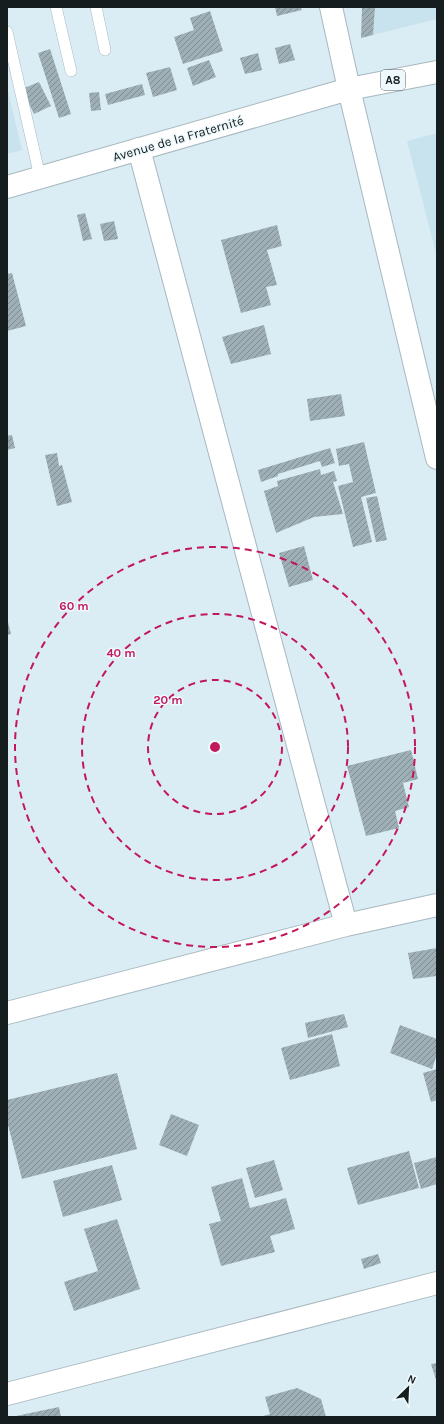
<svg xmlns="http://www.w3.org/2000/svg" width="444" height="1424" viewBox="0 0 444 1424" font-family="Karla,sans-serif">
<style>
.built{fill:#c8e3ed}
.building{fill:url(#building-hatch)}
.lines{fill:none;stroke-linecap:round;stroke-linejoin:round}
.lane-casing{stroke:#a7b8bf;stroke-width:12}
.street-casing{stroke:#a7b8bf;stroke-width:24}
.secondary-casing{stroke:#a7b8bf;stroke-width:24}
.primary-casing{stroke:#a7b8bf;stroke-width:24}
.lane{stroke:#fff;stroke-width:11}
.street{stroke:#fff;stroke-width:22}
.secondary{stroke:#fff;stroke-width:22}
.primary{stroke:#fff;stroke-width:22}
.ring{fill:none;stroke:#c2185b;stroke-width:2;stroke-dasharray:7 5}
.labels{text-anchor:middle;stroke-width:3;stroke-linejoin:round;paint-order:stroke}
.shield{fill:#eef9fd;stroke:#575f62;stroke-width:1}
.shield-label{font-size:12px;font-weight:bold;fill:#161d1f}
.street-label{font-size:13px;fill:#161d1f;stroke:#eef9fd}
.centre{fill:#c2185b;stroke:#eef9fd;stroke-width:2}
.ring-label{font-size:12px;text-anchor:middle;font-weight:bold;fill:#c2185b;stroke:#eef9fd;stroke-width:3;stroke-linejoin:round;paint-order:stroke}
</style>
<defs>
<pattern id="building-hatch" width="6" height="6" patternUnits="userSpaceOnUse"><rect width="6" height="6" fill="#9eafb6"/><path d="M-1 1l2-2M0 6l6-6M5 7l2-2" fill="none" stroke="#808e93"/></pattern>
</defs>
<rect width="100%" height="100%" fill="#dbedf4"/>
<path class="built" d="M375,7H437V19L373,35Z
M7,87L22,150L7,154Z
M437,133V257L407,141Z"/>
<path class="building" d="M275,7H301L302,10L277,16Z
M362,7H375L373,35L361,38Z
M210,11L223,51L183,64L174,37L194,30L190,18Z
M290,44L295,60L279,64L275,48Z
M50,49L71,114L59,118L38,53Z
M258,53L262,70L245,74L240,58Z
M209,60L216,77L193,86L187,68Z
M170,67L177,90L153,97L146,73Z
M39,82L51,106L34,114L22,89Z
M142,84L145,95L108,105L105,94Z
M99,92L101,110L91,111L89,93Z
M85,213L92,239L83,241L77,215Z
M114,221L118,239L104,241L100,224Z
M277,225L282,246L267,250L277,285L266,287L271,305L241,313L221,240Z
M12,273L26,326L7,331V274Z
M264,325L271,354L231,364L222,337Z
M341,394L345,416L310,421L307,399Z
M12,435L15,448L7,450V436Z
M364,442L376,493L361,497L372,542L353,547L338,486L353,482L349,464L339,466L336,449Z
M330,448L335,463L322,467L320,461L278,474V476L261,482L258,470Z
M57,453L59,466L62,465L72,502L57,506L45,455Z
M320,469L321,475L334,471L337,481L333,482L343,514L314,517L276,533L264,491L278,486L277,481Z
M377,496L387,540L376,542L366,498Z
M304,546L313,580L289,587L279,553Z
M7,618L11,634L7,635Z
M411,750L418,779L403,783L409,807L395,811L399,828L366,836L347,766Z
M437,948V976L413,979L408,953Z
M344,1014L348,1027L308,1038L305,1023Z
M400,1025L437,1039V1054L432,1069L390,1053Z
M332,1034L340,1066L290,1080L281,1048Z
M437,1069V1100L431,1102L423,1073Z
M117,1073L137,1149L22,1179L7,1121V1100Z
M171,1114L199,1125L187,1156L159,1145Z
M409,1151L419,1188L358,1205L347,1168Z
M437,1157V1184L421,1189L414,1163Z
M274,1160L283,1190L255,1198L246,1168Z
M112,1165L122,1200L63,1217L53,1181Z
M242,1178L250,1208L286,1198L295,1229L270,1236L275,1252L221,1266L209,1224L221,1221L211,1187Z
M117,1219L140,1289L74,1311L64,1282L98,1271L84,1229Z
M378,1254L381,1263L364,1269L361,1259Z
M437,1363V1383L431,1364Z
M297,1388L321,1399L326,1417H260L270,1414L265,1397Z
M59,1407L61,1417H16V1416Z"/>
<g class="lines">
<defs>
<path id="lane" d="M56,7L71,71
M96,7L105,50
M7,32L40,177"/>
<path id="street" d="M139,149L346,925
M7,1013L346,925L437,905
M7,1394L437,1283"/>
<path id="secondary" d="M7,187L349,89L437,458"/>
<path id="primary" d="M331,7L349,89L437,72"/>
</defs>
<use href="#lane" class="lane-casing"/>
<use href="#street" class="street-casing"/>
<use href="#secondary" class="secondary-casing"/>
<use href="#primary" class="primary-casing"/>
<use href="#lane" class="lane"/>
<use href="#street" class="street"/>
<use href="#secondary" class="secondary"/>
<use href="#primary" class="primary"/>
</g>
<g class="ring">
<circle cx="215" cy="747" r="67"/>
<circle cx="215" cy="747" r="133"/>
<circle cx="215" cy="747" r="200"/>
</g>
<g class="labels">
<rect class="shield" x="381" y="70" width="24" height="20" rx="3"/>
<g class="shield-label">
<text x="393" y="84">A8</text>
</g>
<g class="street-label">
<text transform="translate(178 138) rotate(-16)" y="5">Avenue de la Fraternité</text>
</g>
</g>
<circle cx="215" cy="747" r="6" class="centre"/>
<g class="ring-label">
<text x="74" y="610">60 m</text>
<text x="121" y="657">40 m</text>
<text x="168" y="704">20 m</text>
</g>
<rect width="444" height="1424" fill="none" stroke="#161d1f" stroke-width="16"/>
<g transform="translate(408 1388) rotate(24)" stroke="#eef9fd" stroke-width="3" paint-order="stroke">
<path d="M0-3L7 15L0 10L-7 15Z" fill="#161d1f"/>
<text y="-6" font-size="11" font-weight="bold" text-anchor="middle" fill="#161d1f">N</text>
</g>
</svg>
